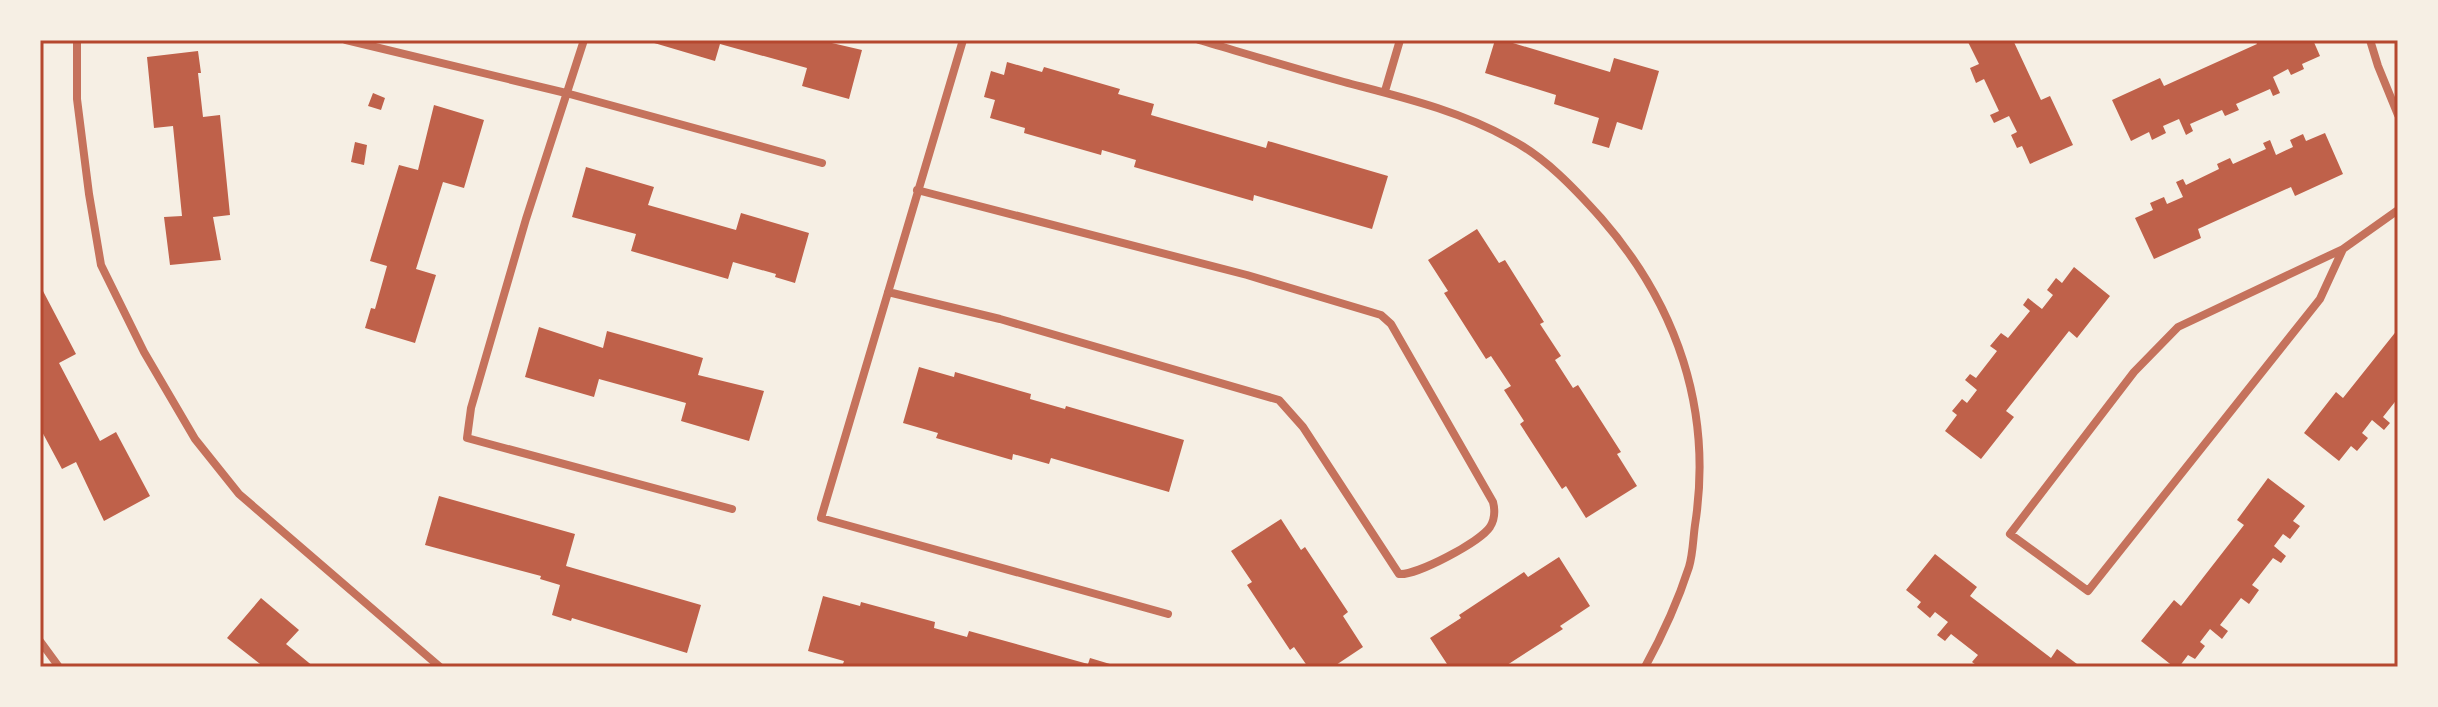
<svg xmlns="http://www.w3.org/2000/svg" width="2438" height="707" viewBox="0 0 2438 707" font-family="Karla,sans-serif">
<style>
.building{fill:#bf614a}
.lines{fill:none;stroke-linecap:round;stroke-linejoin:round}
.minor{stroke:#c5725c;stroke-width:8}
.neatline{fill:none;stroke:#b5482f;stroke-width:3}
</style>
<rect width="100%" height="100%" fill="#f6efe4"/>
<path class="building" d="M644,40H819L862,50L849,99L802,86L807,68L720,44L715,61Z
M1495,40H1503L1610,72L1614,58L1659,71L1642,130L1617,122L1609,148L1592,143L1599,118L1554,104L1556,95L1485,73Z
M1967,40H2013L2041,100L2050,96L2073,145L2030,164L2022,146L2017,148L2011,135L2017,132L2009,116L1994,123L1990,115L1999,111L1984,79L1976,83L1970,68L1979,64Z
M2255,40H2313L2320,56L2302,64L2304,69L2291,75L2288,69L2273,77L2280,93L2273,96L2270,89L2236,104L2239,110L2225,116L2222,110L2190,124L2193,131L2186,135L2179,119L2163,126L2166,133L2152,140L2149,132L2131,141L2112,100L2160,78L2164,86L2257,44Z
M198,51L201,73H198L203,117L220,115L230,215L213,217L221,260L170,265L164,217L182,216L173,126L154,128L147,57Z
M1007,62L1042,72L1044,67L1120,89L1118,94L1154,104L1151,115L1266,148L1268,141L1388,176L1372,229L1254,195L1253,201L1134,167L1136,160L1102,150L1101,155L1024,133L1025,128L990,118L995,100L984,97L991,71L1004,75Z
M373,93L385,98L381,110L368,106Z
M434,105L484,120L464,188L443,182L416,269L436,275L415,343L365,328L371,308L375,309L387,266L370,261L399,165L418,170Z
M2325,133L2343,174L2295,196L2291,187L2198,229L2201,238L2154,259L2135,218L2153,210L2150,203L2164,197L2167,204L2183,197L2176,182L2183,179L2186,185L2219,169L2217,164L2230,158L2233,164L2266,149L2263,143L2270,140L2276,155L2293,147L2290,140L2303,134L2306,141Z
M355,142L367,145L364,165L351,162Z
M586,167L654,187L648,205L736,230L741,213L809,233L795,283L775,277L776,274L733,262L728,279L631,251L636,234L572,217Z
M1477,229L1499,263L1505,260L1544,322L1540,324L1561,356L1555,360L1573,388L1578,385L1621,452L1617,454L1637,486L1586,518L1566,486L1562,489L1520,424L1524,421L1504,390L1511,386L1491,356L1486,359L1444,293L1448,291L1428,260Z
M2074,267L2110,296L2077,338L2069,331L2006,411L2014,417L1981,459L1945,431L1957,415L1952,411L1962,399L1967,403L1977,390L1965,380L1970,374L1976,378L1997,351L1990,346L2001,333L2008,338L2030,311L2023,305L2028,298L2042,309L2053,295L2047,290L2056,278L2062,283Z
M43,291L76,354L59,363L100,441L116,432L150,496L104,521L76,462L62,469L40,428V292Z
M539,327L603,348L607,331L703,358L698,375L764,391L749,441L681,421L686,403L599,379L594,397L525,377Z
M2398,329V398L2383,417L2390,423L2384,430L2372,420L2362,433L2368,438L2357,451L2351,446L2339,461L2304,433L2336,392L2343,398Z
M919,367L954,377L955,372L1031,394L1030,399L1065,409L1066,406L1184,440L1169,492L1051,458L1049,464L1013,454L1012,460L936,438L938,433L903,423Z
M2268,478L2305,506L2293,521L2300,526L2290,539L2283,534L2274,546L2286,556L2281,563L2273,558L2252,585L2259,590L2249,604L2241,598L2220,625L2228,631L2222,639L2210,629L2200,642L2205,646L2195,659L2188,655L2179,667H2174L2141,641L2174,600L2181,606L2244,525L2237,520Z
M439,496L575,534L566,566L701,605L687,653L572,618L571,621L552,615L560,585L540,579L541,576L425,545Z
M1281,519L1301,550L1305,547L1348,612L1343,616L1363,647L1333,667H1308L1294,647L1290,650L1247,585L1252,582L1231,551Z
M1935,554L1977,587L1970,596L2051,658L2057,649L2081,667H1979L1972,662L1978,655L1951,634L1945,641L1937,635L1948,622L1935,612L1930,618L1917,607L1921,602L1906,590Z
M1559,557L1590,606L1560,626L1563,629L1504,667H1449L1430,638L1461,618L1459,615L1524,572L1528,577Z
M823,596L860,606L861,602L935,622L934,628L967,637L969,631L1088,664L1090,658L1120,667H842L844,661L808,651Z
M261,598L299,630L286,644L314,667H264L227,638Z"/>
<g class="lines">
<path class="minor" d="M77,40V99L89,194L101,265L144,352L195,439L239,494L440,667
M346,40L566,93L822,163
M584,40L526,219L471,408L467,438L732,509
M963,40L821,518L1168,614
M1199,40C1247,54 1296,69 1344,82C1401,97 1458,110 1510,139C1545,157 1575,189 1601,218C1677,305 1713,410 1695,525C1693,539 1693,554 1689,567C1678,601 1662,636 1645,667
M2370,40L2378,66L2398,115
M1385,91L1400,40
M2343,249L2178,327L2134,372L2010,534L2088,591L2320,299L2343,249L2398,210
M888,292L1000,319L1279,400L1303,427L1399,574C1416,576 1480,542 1490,527C1495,519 1495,510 1493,502L1391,324L1381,315L1247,275L917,190
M40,641L59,667"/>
</g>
<rect width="2438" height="707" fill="none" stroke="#f6efe4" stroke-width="84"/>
<rect x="42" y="42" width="2354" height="623" class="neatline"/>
</svg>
